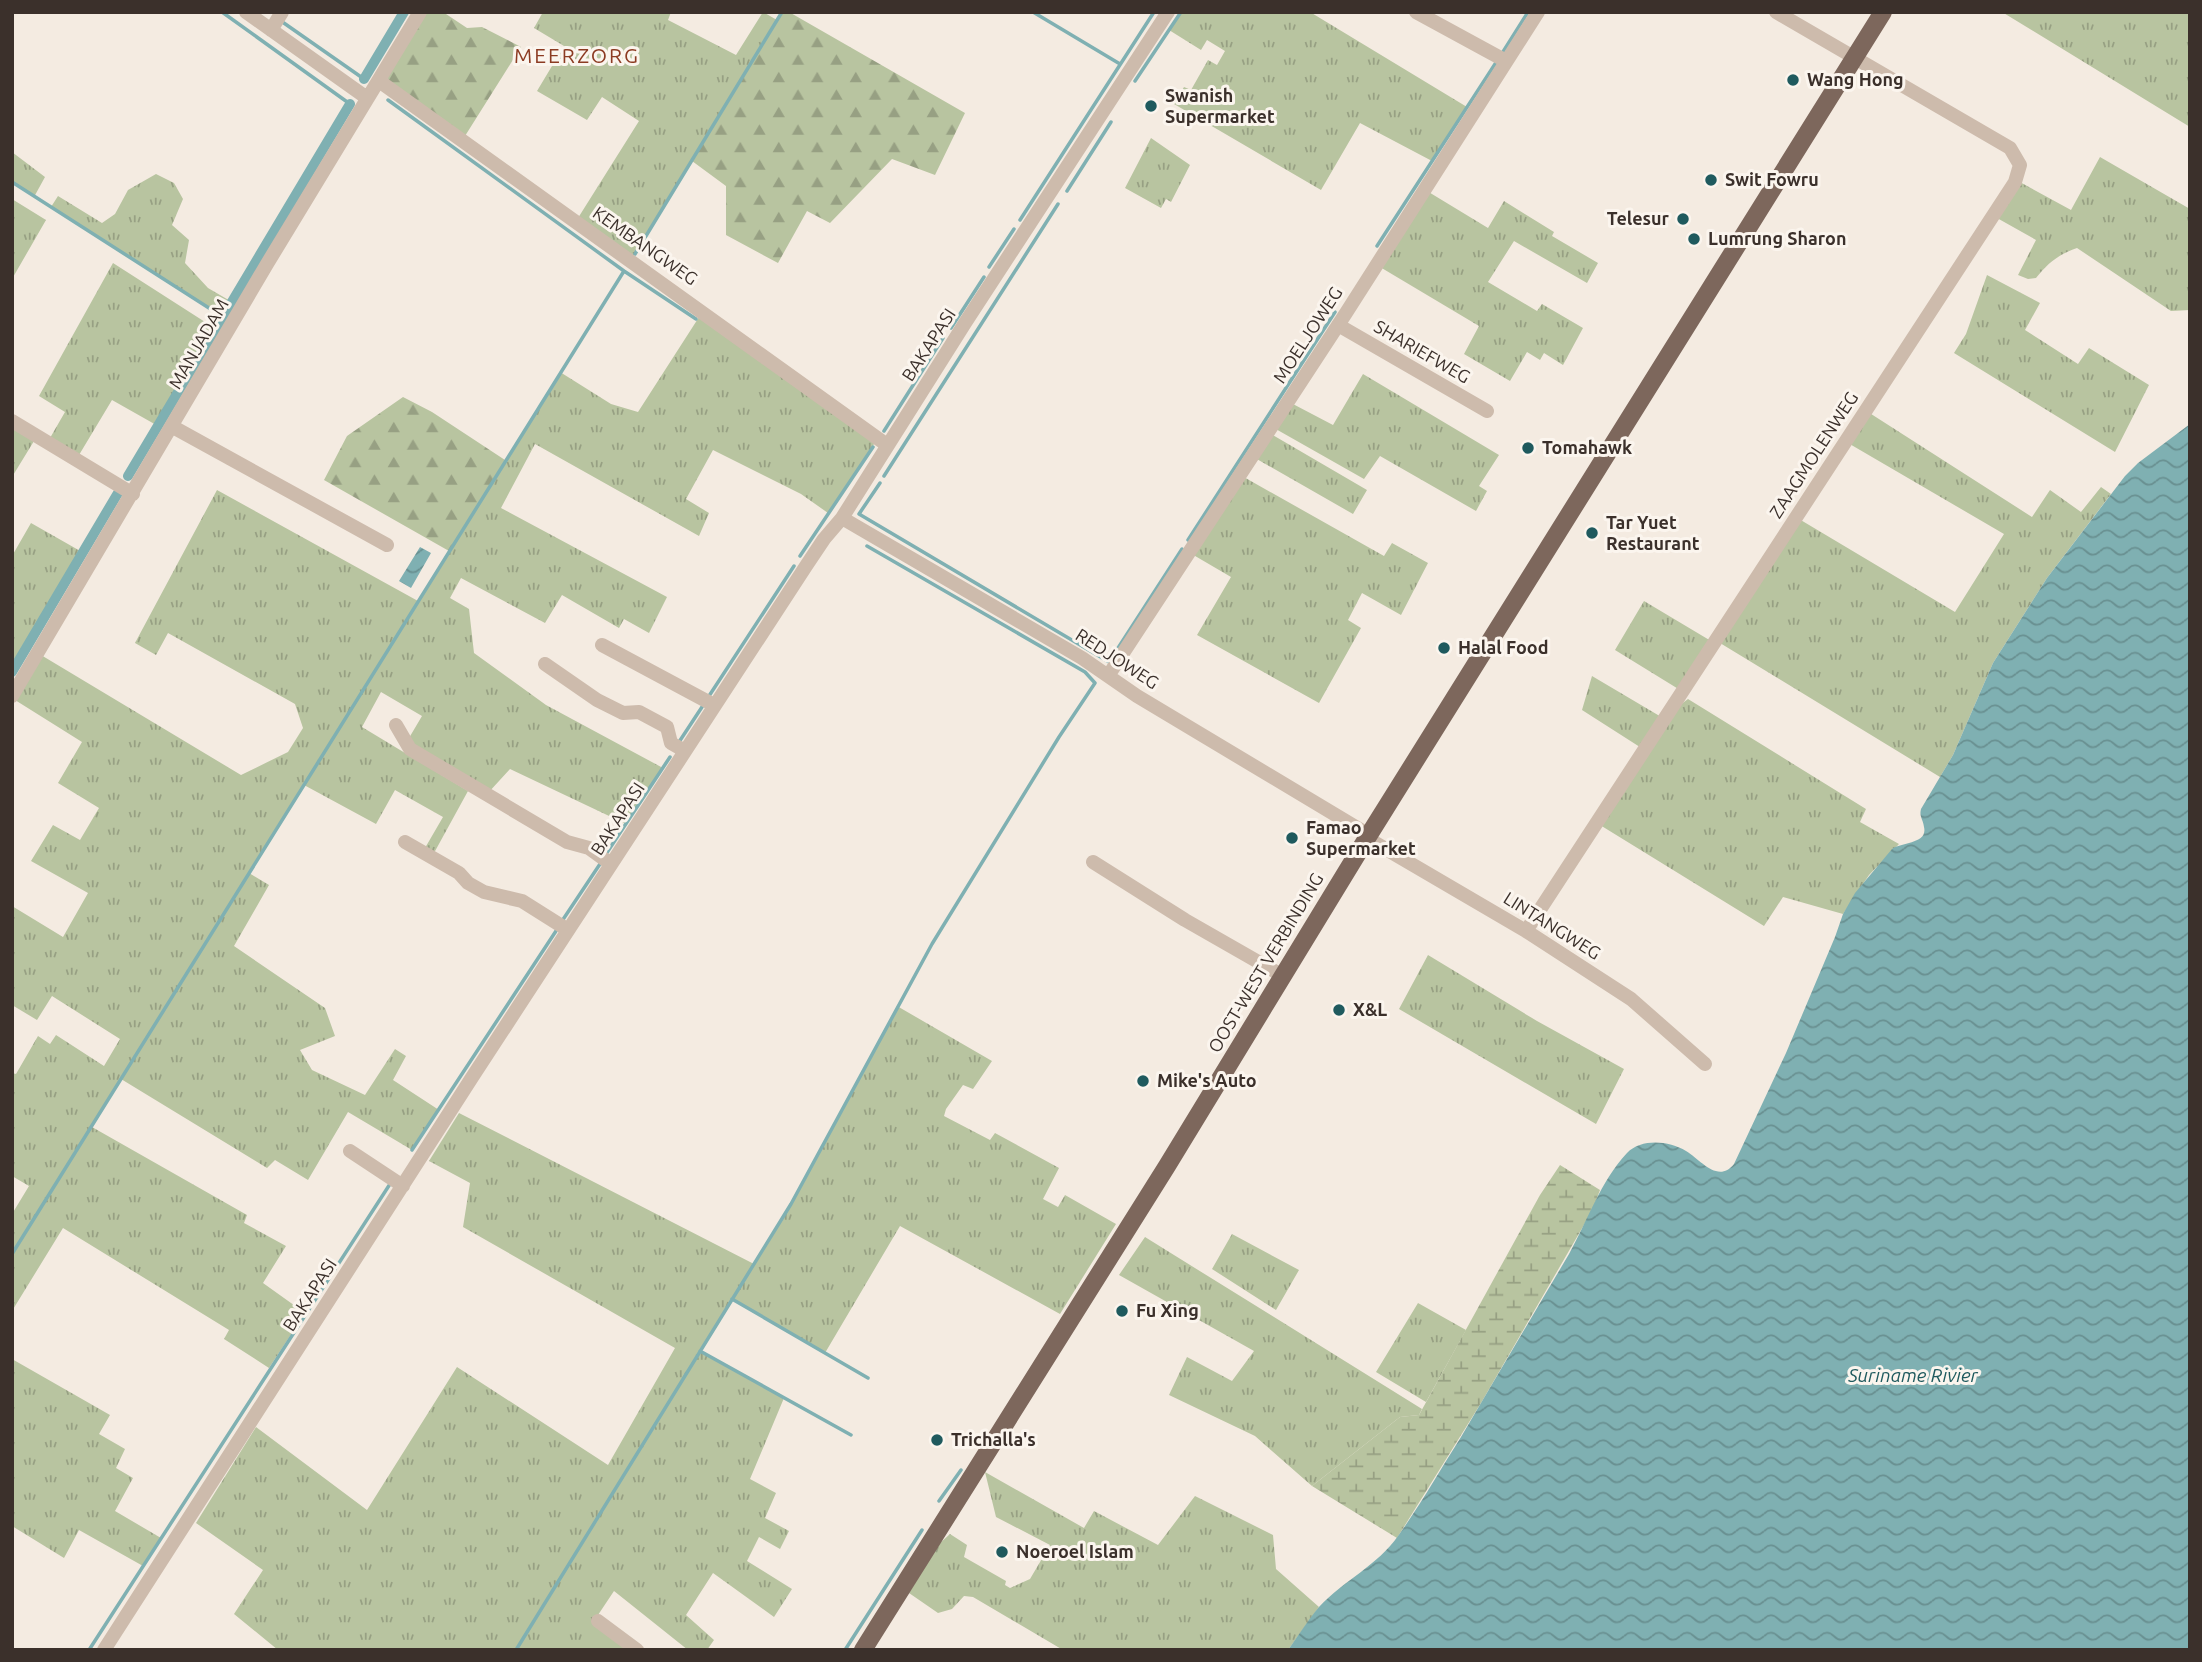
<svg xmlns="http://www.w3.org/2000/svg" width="2202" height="1662" viewBox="0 0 2202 1662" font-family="Ubuntu,sans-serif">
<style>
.grass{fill:url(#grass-tufts)}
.forest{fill:url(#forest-firs)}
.wetland{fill:url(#wetland-marsh)}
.water{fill:url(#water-waves)}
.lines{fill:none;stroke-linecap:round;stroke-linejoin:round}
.stream{stroke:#7fb0b2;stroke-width:3.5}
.canal{stroke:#7fb0b2;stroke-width:10}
.minor{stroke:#cdbbac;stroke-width:14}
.major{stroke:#7d675c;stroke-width:18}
.poi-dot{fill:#1f5a5e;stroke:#fbf5ee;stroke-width:2.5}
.labels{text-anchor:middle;stroke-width:6;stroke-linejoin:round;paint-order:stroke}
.poi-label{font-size:18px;font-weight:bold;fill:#3b302b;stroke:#fbf5ee;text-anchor:start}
.street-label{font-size:18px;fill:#3b302b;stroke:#fbf5ee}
.water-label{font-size:19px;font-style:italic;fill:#1f5a5e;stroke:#fbf5ee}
.quarter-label{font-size:21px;letter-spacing:2px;fill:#8c3b22;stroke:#fbf5ee}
</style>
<defs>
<pattern id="grass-tufts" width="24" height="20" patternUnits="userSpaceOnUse" patternTransform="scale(1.75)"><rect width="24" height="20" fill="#b8c4a0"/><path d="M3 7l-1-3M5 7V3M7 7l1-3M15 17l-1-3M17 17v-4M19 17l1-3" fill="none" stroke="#97a083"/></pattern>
<pattern id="forest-firs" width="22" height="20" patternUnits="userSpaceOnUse" patternTransform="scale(1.75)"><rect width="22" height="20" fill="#b8c4a0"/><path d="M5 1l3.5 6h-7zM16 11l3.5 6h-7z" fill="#97a083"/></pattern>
<pattern id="wetland-marsh" width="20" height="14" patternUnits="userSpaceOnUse" patternTransform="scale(1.75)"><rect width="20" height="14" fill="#b8c4a0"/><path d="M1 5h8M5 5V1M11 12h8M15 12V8" fill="none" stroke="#97a083"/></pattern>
<pattern id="water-waves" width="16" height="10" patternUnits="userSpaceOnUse" patternTransform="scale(1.75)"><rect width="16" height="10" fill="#7fb0b2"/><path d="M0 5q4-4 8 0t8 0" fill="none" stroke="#699091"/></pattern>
</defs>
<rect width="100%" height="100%" fill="#f4ebe1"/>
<path class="grass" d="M543,12H671L668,20L736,55L763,12L777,20L633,257L578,218L639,121L602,97L587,120L537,91L564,46L534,28Z
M1181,12H1310L1467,107L1432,161L1360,123L1321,190L1174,104L1184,87L1191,90L1208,60L1217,65L1225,51L1207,40L1201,50L1169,30Z
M2002,12H2190V127Z
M1151,138L1190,165L1171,202L1166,199L1161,208L1125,188Z
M12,152L45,177L34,197L12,182Z
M2100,157L2190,209V310L2171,311L2077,248C2059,254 2048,263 2036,278L2028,279L2018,275L2036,240L1997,218L2018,181L2071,210Z
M156,174L174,183L183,199L172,225L189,240L185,263L208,288L232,302L223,317L51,207L58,196L102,223L115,214L128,190Z
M1427,191L1488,228L1504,201L1554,232L1552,236L1598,263L1587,283L1514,241L1488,282L1537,311L1542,304L1583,328L1563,365L1544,353L1540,360L1527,352L1510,381L1464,354L1479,326L1380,267Z
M12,199L46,220L12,279Z
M113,263L216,329L158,426L112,400L79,455L50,438L65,412L39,396Z
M1987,275L2040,303L2025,330L2078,364L2089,348L2149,385L2115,452L1954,353L1966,334Z
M701,314L876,441L828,513L801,494L713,450L686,499L709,513L699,536L535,444L501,508L667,597L649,633L624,619L619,628L562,595L545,623L461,578L450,598L469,609L474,653L546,705L663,768L626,824L510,769L488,793L415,750L409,738L422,716L381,692L362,727L468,791L434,853L425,848L443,817L395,790L376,824L304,785L249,873L269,885L234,946L325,1008L335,1036L300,1050L312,1070L365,1095L395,1049L406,1056L393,1080L439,1110L412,1150L348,1112L308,1180L275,1160L267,1168L121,1079L92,1127L247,1215L244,1223L286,1246L263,1283L305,1313L269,1368L224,1339L229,1330L63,1228L12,1311V1214L29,1186L12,1176V1073L16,1074L38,1036L50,1044L56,1035L104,1066L120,1039L52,996L37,1020L12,1005V906L63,937L88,893L31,861L53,825L80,840L99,808L58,783L82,742L15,700L41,655L241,775L288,752L303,728L295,704L168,633L156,655L135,643L217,490L418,601L560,372L611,404L638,412Z
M1363,374L1499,455L1479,486L1487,491L1476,511L1380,456L1364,479L1274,428L1291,403L1333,425Z
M1868,412L2032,517L2050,490L2081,512L2101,487L2111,494L2047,578L1993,663L1953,755L1940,777L1720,643L1799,519L1955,612L2004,534L1848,443Z
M12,428L34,441L12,477Z
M1271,434L1367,490L1353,514L1255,458Z
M1242,476L1384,556L1392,543L1428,563L1401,615L1362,593L1348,620L1361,628L1319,703L1197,635L1231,577L1190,553Z
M31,523L82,552L12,672V556Z
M1644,601L1711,641L1680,690L1615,650Z
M1592,676L1663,718L1643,749L1582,710Z
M1688,699L1866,809L1860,822L1899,844L1869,875L1843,914L1783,897L1764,926L1600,825L1680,705Z
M1428,955L1537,1021L1624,1069L1596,1124L1399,1009Z
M897,1006L992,1061L973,1089L963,1085L946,1109L944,1116L990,1140L995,1133L1059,1168L1043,1199L1058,1207L1065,1195L1116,1224L1060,1314L900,1226L825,1353L732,1300L701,1351L784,1398L750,1479L776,1493L765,1518L789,1531L780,1549L759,1537L747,1561L792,1589L774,1617L713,1573L686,1615L714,1640L707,1650H688L614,1591L594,1621L633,1650H278L234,1614L263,1570L196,1523L256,1427L367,1510L457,1367L608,1465L675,1348L463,1227L470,1183L429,1161L459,1113L754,1264L791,1204Z
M1232,1234L1299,1270L1276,1310L1212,1269Z
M1145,1237L1422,1409L1419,1415L1400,1417L1312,1486L1255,1436L1169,1395L1187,1357L1232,1381L1254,1351L1119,1275Z
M1418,1303L1466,1330L1426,1402L1376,1372Z
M12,1359L110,1415L99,1434L125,1449L116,1468L133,1478L115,1511L161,1538L143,1566L79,1530L64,1558L12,1526Z
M985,1472L1084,1528L1094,1511L1158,1545L1195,1496L1273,1535L1276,1569L1319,1607L1288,1650H1063L973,1597L964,1596L952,1609L938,1613L909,1593L939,1544L950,1534L967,1545L964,1557L1006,1581L1005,1585L1010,1588L1030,1579L1050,1545L996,1517Z"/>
<path class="forest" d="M424,12H443L467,28L482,27L521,47L465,136L389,84L386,74Z
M782,12H789L965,113L935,175L892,159L830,223L807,211L778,263L726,235V186L692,161Z
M403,397L432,412L505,460L449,551L324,480L347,436Z"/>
<path class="wetland" d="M1560,1165L1600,1190L1592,1211L1481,1403L1397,1538L1312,1486L1400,1417L1419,1415L1540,1195Z"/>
<path class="water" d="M2190,424V1650H1288C1298,1636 1308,1620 1319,1607C1343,1581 1378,1565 1398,1536C1421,1504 1440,1470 1461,1437C1497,1376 1533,1315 1569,1254C1588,1220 1600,1182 1627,1153C1642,1138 1669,1141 1686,1151C1701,1160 1718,1184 1734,1164L1786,1053L1835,937L1843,914L1855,893L1892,849C1902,842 1928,844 1924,827C1923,819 1919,817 1921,809L1953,755L1993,663L2047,578L2125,476L2138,463Z
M420,547L431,553L411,588L399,581Z"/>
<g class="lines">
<path class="stream" d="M222,12L350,104
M1033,12L1120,64
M281,21L364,79
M1501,55L1528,12
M1135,81L1181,12
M388,100L624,271L696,319
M12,182L223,317
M1067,191L1111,122
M1020,220L1154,12
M1377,246L1497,61
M635,254L782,12
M989,267L1014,229
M951,328L984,277
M884,431L943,338
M884,476L1058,204
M880,483L859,514L1109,662L1182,549
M1188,540L1335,312
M800,556L873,447
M709,696L794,566
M679,742L702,707
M606,854L670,757
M562,921L600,864
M412,1150L556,931
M12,1254L624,271
M732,1299L868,1378
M700,1351L851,1435
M939,1501L961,1470
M89,1650L390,1184
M516,1650L791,1204L932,944L1059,737L1095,683L1085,672L867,546
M845,1650L922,1530"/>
<path class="canal" d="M364,79L404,12
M128,476L350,104
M12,672L118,493"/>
<path class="minor" d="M246,12L367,98
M1416,12L1506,61
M271,30L282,12
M379,81L887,445
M1338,325L1487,411
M12,421L133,494
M173,427L387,545
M842,518L1082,658L1137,696L1369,835
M602,645L714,705
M545,664L597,700L623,713L639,712L667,727L671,743L685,751
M1108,676L1346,313L1538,12
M12,696L267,264L420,12
M396,725L410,749L567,842L589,848L611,864
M1367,838L1526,931L1631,999L1705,1064
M405,842L459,873L468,883L484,892L522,901L568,930
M1093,862L1185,920L1283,976
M1526,931L2015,182L2020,165L2010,148L1776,12
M350,1151L403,1186
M598,1621L637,1650
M104,1650L471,1079L806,566L824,539L842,518L965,323L1168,12"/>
<path class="major" d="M863,1650L1167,1166L1367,838L1883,12"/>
</g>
<g class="poi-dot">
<circle cx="1793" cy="80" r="7"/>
<circle cx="1151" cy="106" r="7"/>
<circle cx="1711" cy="180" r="7"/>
<circle cx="1683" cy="219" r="7"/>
<circle cx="1694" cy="239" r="7"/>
<circle cx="1528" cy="448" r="7"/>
<circle cx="1592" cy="533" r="7"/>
<circle cx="1444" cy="648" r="7"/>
<circle cx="1292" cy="838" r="7"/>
<circle cx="1339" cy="1010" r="7"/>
<circle cx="1143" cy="1081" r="7"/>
<circle cx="1122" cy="1311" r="7"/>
<circle cx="937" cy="1440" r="7"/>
<circle cx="1002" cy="1552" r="7"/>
</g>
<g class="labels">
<g class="poi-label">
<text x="1807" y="86">Wang Hong</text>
<text x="1165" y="102">Swanish<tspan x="1165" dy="21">Supermarket</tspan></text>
<text x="1725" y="186">Swit Fowru</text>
<text x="1669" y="225" text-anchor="end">Telesur</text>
<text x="1708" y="245">Lumrung Sharon</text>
<text x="1542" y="454">Tomahawk</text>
<text x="1606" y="529">Tar Yuet<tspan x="1606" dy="21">Restaurant</tspan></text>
<text x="1458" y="654">Halal Food</text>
<text x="1306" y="834">Famao<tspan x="1306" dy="21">Supermarket</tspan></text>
<text x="1353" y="1016">X&amp;L</text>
<text x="1157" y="1087">Mike's Auto</text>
<text x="1136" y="1317">Fu Xing</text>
<text x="951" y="1446">Trichalla's</text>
<text x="1016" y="1558">Noeroel Islam</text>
</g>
<g class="street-label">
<text transform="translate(645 246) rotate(35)" y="6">KEMBANGWEG</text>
<text transform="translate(1308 335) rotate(-57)" y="6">MOELJOWEG</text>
<text transform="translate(199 344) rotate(-60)" y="6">MANJADAM</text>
<text transform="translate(929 345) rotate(-57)" y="6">BAKAPASI</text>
<text transform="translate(1422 352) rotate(30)" y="6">SHARIEFWEG</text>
<text transform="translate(1814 455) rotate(-57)" y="6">ZAAGMOLENWEG</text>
<text transform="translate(1117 659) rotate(33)" y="6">REDJOWEG</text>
<text transform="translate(618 819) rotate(-57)" y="6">BAKAPASI</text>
<text transform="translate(1552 926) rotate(32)" y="6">LINTANGWEG</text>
<text transform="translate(1266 963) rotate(-59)" y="6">OOST-WEST VERBINDING</text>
<text transform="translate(310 1295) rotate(-57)" y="6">BAKAPASI</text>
</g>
<g class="water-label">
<text x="1913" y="1382">Suriname Rivier</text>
</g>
<g class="quarter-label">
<text x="577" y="63">MEERZORG</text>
</g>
</g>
<rect width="2202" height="1662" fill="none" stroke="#3b302b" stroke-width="28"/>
</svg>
